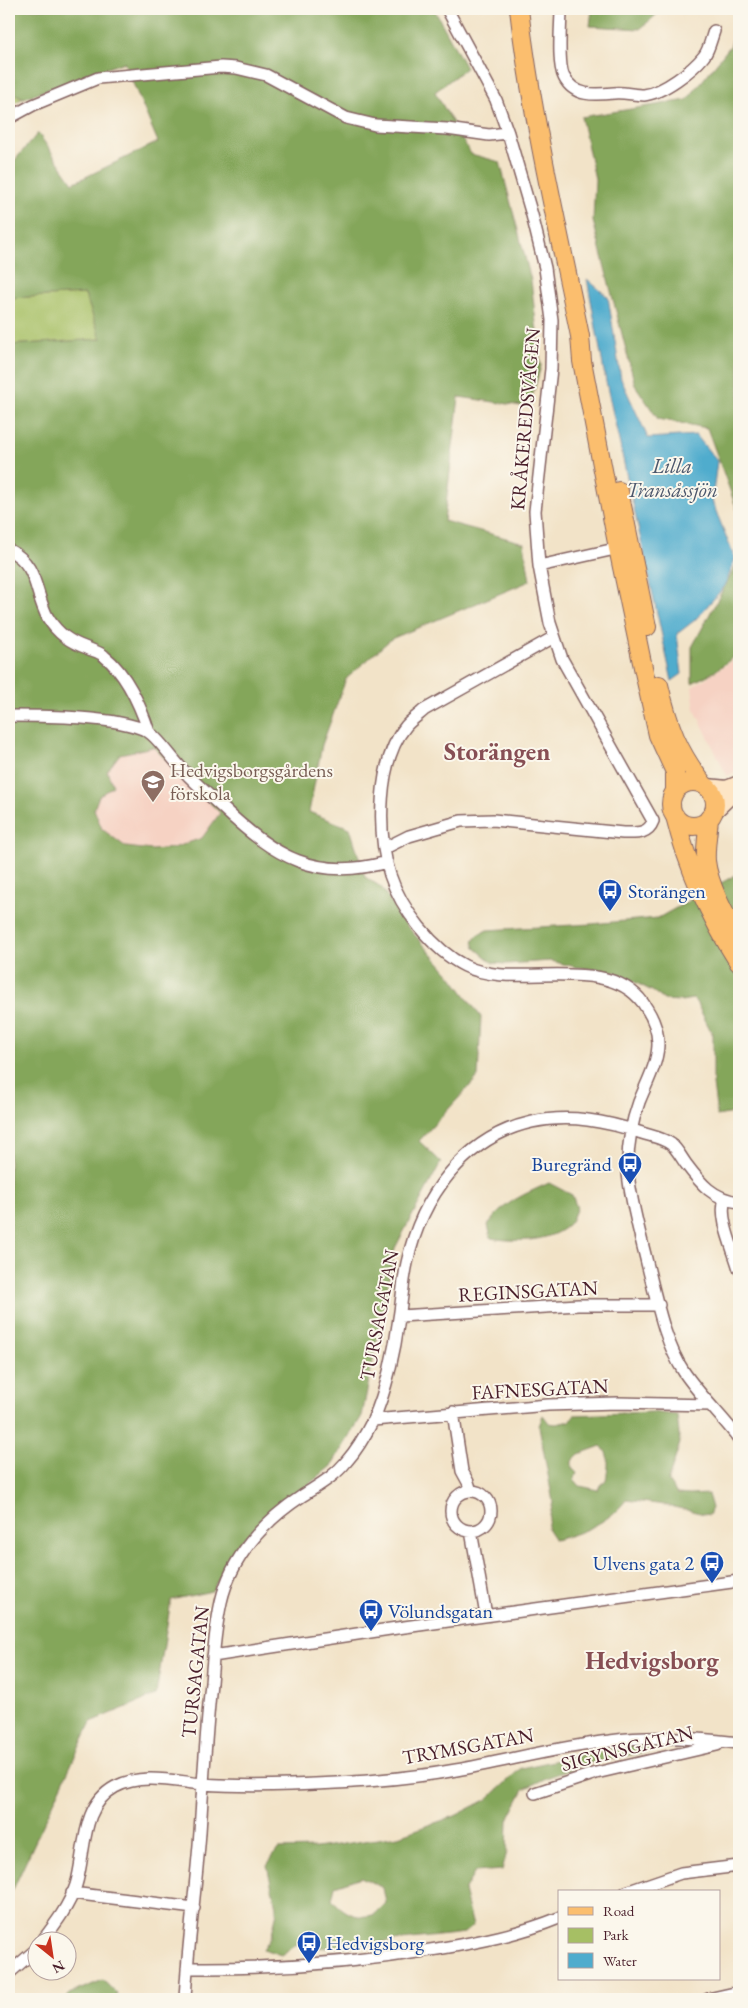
<svg xmlns="http://www.w3.org/2000/svg" width="748" height="2008" viewBox="0 0 748 2008" font-family="'EB Garamond',serif">
<style>
.built{fill:#f6d2c3}
.green{fill:#a6bf64;stroke:#786f48}
.forest{fill:#84a65a;stroke:#676242;fill-rule:evenodd}
.water{fill:#4faccd;stroke:#4c667c}
.lines{fill:none;stroke-linecap:round;stroke-linejoin:round}
.street-casing{stroke:#856462;stroke-width:14}
.secondary-casing{stroke:#856462;stroke-width:19}
.primary-casing{stroke:#856462;stroke-width:20}
.street{stroke:#fff;stroke-width:11}
.secondary{stroke:#fde5c5;stroke-width:16}
.primary{stroke:#fbbe6e;stroke-width:18}
.labels{text-anchor:middle;stroke-width:4;stroke-linejoin:round;paint-order:stroke}
.street-label{font-size:20px;fill:#4a1f2b;stroke:#fbf7ec}
.education-label{font-size:20px;fill:#785e54;stroke:#fbf7ec;text-anchor:start}
.transit-label{font-size:20px;fill:#164399;stroke:#fbf7ec;text-anchor:start}
.water-label{font-size:21px;font-style:italic;fill:#4c576c;stroke:#fbf7ec}
.district-label{font-size:25px;font-weight:bold;fill:#874f54;stroke:#fbf7ec}
</style>
<rect width="100%" height="100%" fill="#fbf7ec"/>
<filter id="ink" filterUnits="userSpaceOnUse"><feTurbulence type="fractalNoise" baseFrequency=".02" numOctaves="2"/><feDisplacementMap in="SourceGraphic" scale="10" xChannelSelector="R" yChannelSelector="G"/><feConvolveMatrix kernelMatrix="1 2 1 2 8 2 1 2 1" color-interpolation-filters="sRGB"/></filter>
<filter id="wash" filterUnits="userSpaceOnUse"><feTurbulence type="fractalNoise" baseFrequency=".0096" numOctaves="4" result="noise"/><feDisplacementMap in="SourceGraphic" scale="20" xChannelSelector="R" yChannelSelector="G"/><feGaussianBlur stdDeviation="1.12" result="paint"/><feColorMatrix in="noise" values="0 0 0 0 0 0 0 0 0 0 0 0 0 0 0 0 0 1.4 0 .05"/><feComposite in="paint" operator="in"/></filter>
<g filter="url(#wash)">
<rect width="100%" height="100%" fill="#f2e3c8"/>
<path class="built" d="M739,657V771L727,776L695,710L692,687Z
M153,747L220,813L202,838L173,848L152,850L126,847L102,829L94,809L99,796L113,786L107,771L120,753Z"/>
<path class="green" d="M9,91L24,98L9,105Z
M85,294L101,339L9,345V298Z"/>
<path class="forest" d="M9,9H434L466,68L435,92L471,154L500,162L531,280L541,366L529,407L459,397L444,521L524,543L530,581L391,639L346,679L322,745L309,812L350,828L365,877L381,887L407,926L452,977L481,1017L478,1077L419,1141L441,1162L395,1248L362,1416L331,1466L236,1545L212,1591L171,1600L156,1695L91,1722L9,1898V345L101,339L85,294L9,298V167L38,133L73,183L158,142L124,62L24,98L9,91ZM153,747L220,813L202,838L173,848L152,850L126,847L102,829L94,809L99,796L113,786L107,771L120,754Z
M592,9H663L640,29L590,26Z
M738,9H739V515L707,428L658,419L635,385L593,221L595,179L581,117L687,100L731,45Z
M739,560V653L714,672L692,683V647Z
M739,873V1112L717,1116L713,1084V1035L696,1002L693,999L681,1001L664,1000L654,992L615,972L576,967L551,961L506,964L493,963L475,948L473,941L478,935L487,930L591,924L658,918Z
M549,1183L572,1195L577,1208C574,1213 572,1222 568,1225C549,1243 514,1242 491,1238L488,1225C505,1201 523,1195 549,1183Z
M651,1412L677,1415L680,1443L668,1481L677,1494L690,1495L708,1494L712,1508L709,1515L665,1505L626,1500C609,1523 581,1533 555,1540L547,1528L553,1502L539,1426L543,1415L549,1423L556,1424L570,1421L574,1415ZM601,1446C611,1455 608,1468 606,1480L600,1485L598,1490L580,1486L574,1479L577,1473L572,1468V1461L579,1454Z
M627,1745H680L586,1764L546,1778L524,1789L508,1820L507,1852L502,1870L475,1872L464,1891L473,1926L465,1933L331,1948L311,1947L297,1944L281,1955L263,1949L271,1937L277,1912L267,1865L278,1849L316,1848L398,1836L455,1816L488,1799L521,1768ZM361,1877L383,1888L386,1903C383,1906 378,1912 374,1914C357,1921 342,1911 332,1899L335,1886Z
M103,1980L117,1994V1999H64L69,1994Z"/>
<path class="water" d="M587,279L608,297L621,379L648,438L696,435L717,461L712,501L735,559L725,586L695,620L677,634L682,674L672,681L606,382Z"/>
</g>
<g filter="url(#ink)">
<g class="lines">
<defs>
<path id="street" d="M561,9C561,24 557,64 564,77C574,97 595,95 614,93C624,92 634,95 644,95C663,93 693,70 704,56C709,50 711,39 714,31
M9,118L33,105L98,78L221,67L236,68L266,75L346,118L375,125L447,129L489,135L508,133
M9,550C39,565 34,593 48,618C58,634 70,642 87,648C93,651 100,652 104,656C127,674 140,705 149,732
M539,566L624,547
M554,637L424,710C419,715 411,720 406,726C377,761 377,833 390,875C401,909 433,950 465,966C514,991 606,952 643,1003C671,1042 654,1065 639,1102C631,1124 627,1150 628,1173C631,1204 640,1233 647,1263C656,1297 664,1342 684,1372C700,1396 722,1416 739,1439
M9,716C43,716 117,716 147,731C157,736 174,761 183,770C196,784 210,796 224,809C274,856 316,882 387,862
M385,848L409,836L461,821L493,820L623,833C635,833 648,835 653,821L562,659L550,623L539,566L535,511L551,369L552,320L545,268L532,215L508,133L496,100L447,9
M725,1199C718,1218 734,1250 739,1269
M400,1316L578,1305H659
M453,1412L462,1471L468,1482L471,1491
M373,1420L548,1405L617,1403L710,1405
M451 1511a20 20 0 1 1 40 0a20 20 0 1 1-40 0Z
M471,1531L486,1615
M213,1656L390,1629L739,1581
M535,1793L596,1773L717,1745
M626,1892L681,1873L739,1866
M72,1893L194,1908
M43,1940C56,1923 69,1906 76,1885C86,1853 80,1806 115,1787C141,1773 173,1781 202,1784C231,1786 262,1786 291,1785C346,1783 401,1780 456,1770C507,1761 558,1747 610,1741C653,1735 697,1738 739,1743
M187,1968C271,1969 355,1963 437,1949C479,1942 520,1934 559,1918
M9,1973L38,1948
M185,1999C188,1943 196,1888 200,1832C203,1782 206,1732 211,1683C213,1656 215,1629 221,1602C231,1557 264,1521 302,1496C317,1486 334,1477 346,1462C356,1451 366,1434 373,1420C386,1392 395,1350 399,1318C402,1300 403,1281 407,1263C421,1198 464,1137 532,1122C570,1114 606,1121 642,1133C651,1136 663,1138 671,1144C677,1149 681,1157 686,1164C701,1184 713,1199 739,1202
M708,1999L739,1992"/>
<path id="secondary" d="M707,787L727,789L739,784
M713,812L739,787"/>
<path id="primary" d="M519,9C532,119 558,227 580,336L582,361L618,548L644,672L658,735L675,772V791
M619,491L647,627
M659,685C669,727 677,750 704,785
M671 804a22 22 0 1 1 44 0a22 22 0 1 1-44 0Z
M675,816C688,869 710,917 739,963
M709,818C708,833 705,847 706,861C709,887 727,918 739,940"/>
</defs>
<use href="#street" class="street-casing"/>
<use href="#secondary" class="secondary-casing"/>
<use href="#primary" class="primary-casing"/>
<use href="#street" class="street"/>
<use href="#secondary" class="secondary"/>
<use href="#primary" class="primary"/>
</g>
</g>
<defs>
<symbol id="school-pin" viewBox="-11 -11 22 30"><path d="M0 17L-7.5 6A9.5 9.5 0 1 1 7.5 6Z" fill="#8d6e63" stroke="#fbf7ec"/><path d="M0-5L7-2L0 1L-7-2ZM-4 1L0 2.5L4 1V4Q0 6-4 4Z" fill="#fff"/></symbol>
<symbol id="bus-pin" viewBox="-11 -11 22 30"><path d="M0 17L-7.5 6A9.5 9.5 0 1 1 7.5 6Z" fill="#1a4fb4" stroke="#fbf7ec"/><path d="M-5-6H5V4H4V6H2V4H-2V6H-4V4H-5ZM-3.5-4V0h7V-4ZM-3.5 1.2v1.5H-2V1.2ZM2 1.2v1.5H3.5V1.2Z" fill="#fff"/></symbol>
</defs>
<g fill-rule="evenodd">
<use href="#school-pin" x="139" y="768" width="28" height="38"/>
<use href="#bus-pin" x="596" y="877" width="28" height="38"/>
<use href="#bus-pin" x="616" y="1150" width="28" height="38"/>
<use href="#bus-pin" x="698" y="1549" width="28" height="38"/>
<use href="#bus-pin" x="357" y="1597" width="28" height="38"/>
<use href="#bus-pin" x="295" y="1929" width="28" height="38"/>
</g>
<g class="labels">
<g class="street-label">
<text transform="translate(525 419) rotate(-85)" y="7">KRÅKEREDSVÄGEN</text>
<text transform="translate(528 1291) rotate(-3)" y="7">REGINSGATAN</text>
<text transform="translate(379 1315) rotate(-79)" y="7">TURSAGATAN</text>
<text transform="translate(540 1389) rotate(-3)" y="7">FAFNESGATAN</text>
<text transform="translate(195 1672) rotate(-84)" y="7">TURSAGATAN</text>
<text transform="translate(468 1746) rotate(-10)" y="7">TRYMSGATAN</text>
<text transform="translate(627 1748) rotate(-14)" y="7">SIGYNSGATAN</text>
</g>
<g class="education-label">
<text x="170" y="777">Hedvigsborgsgårdens<tspan x="170" dy="23">förskola</tspan></text>
</g>
<g class="transit-label">
<text x="628" y="898">Storängen</text>
<text x="612" y="1171" text-anchor="end">Buregränd</text>
<text x="694" y="1570" text-anchor="end">Ulvens gata 2</text>
<text x="388" y="1618">Völundsgatan</text>
<text x="326" y="1950">Hedvigsborg</text>
</g>
<g class="water-label">
<text x="672" y="473">Lilla<tspan x="672" dy="24">Transåssjön</tspan></text>
</g>
<g class="district-label">
<text x="497" y="760">Storängen</text>
<text x="652" y="1669">Hedvigsborg</text>
</g>
</g>
<rect width="748" height="2008" fill="none" stroke="#fbf7ec" stroke-width="30"/>
<rect x="558" y="1890" width="162" height="90" fill="#fbf7ec" stroke="#b4a19f"/>
<rect x="568" y="1907" width="25" height="8" fill="#fbbe6e" stroke="#b4a19f"/>
<text x="603" y="1916" font-size="15" fill="#4a1f2b">Road</text>
<rect x="568" y="1928" width="25" height="15" fill="#a6bf64" stroke="#b4a19f"/>
<text x="603" y="1940" font-size="15" fill="#4a1f2b">Park</text>
<rect x="568" y="1953" width="25" height="15" fill="#4faccd" stroke="#b4a19f"/>
<text x="603" y="1966" font-size="15" fill="#4a1f2b">Water</text>
<g transform="translate(52 1956) rotate(150)"><circle r="24" fill="#fbf7ec" stroke="#b4a19f"/>
<path d="M0-4L9 19L0 12L-9 19Z" fill="#c8321e"/>
<text y="-8" font-size="14" font-weight="bold" text-anchor="middle" fill="#4a1f2b">N</text>
</g>
</svg>
